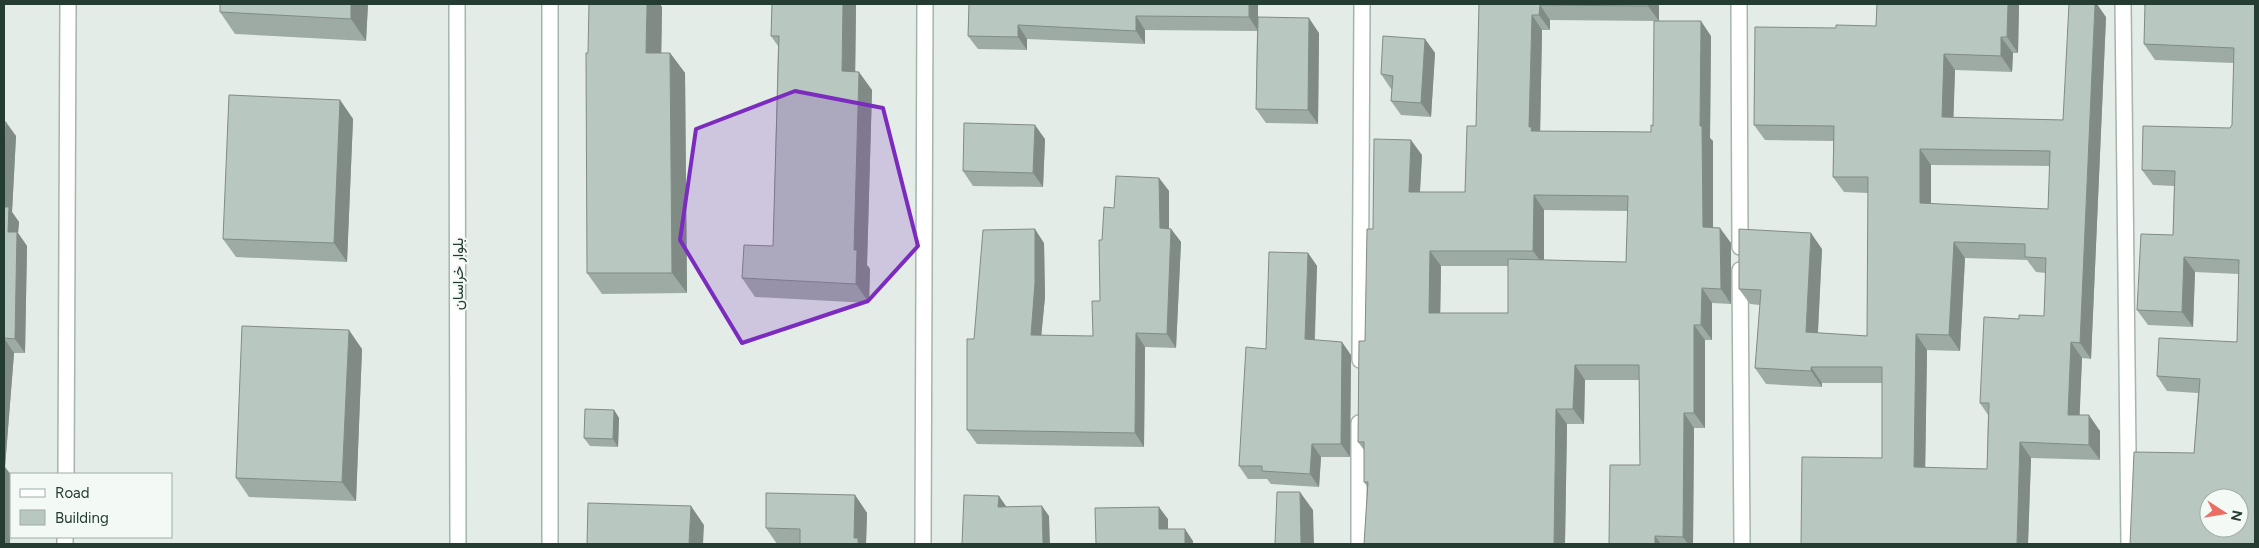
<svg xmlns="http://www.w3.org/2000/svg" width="2259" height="548" viewBox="0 0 2259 548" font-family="Figtree,Vazirmatn,sans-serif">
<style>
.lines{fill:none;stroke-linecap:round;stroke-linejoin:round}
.street-casing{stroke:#a6b4ac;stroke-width:18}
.secondary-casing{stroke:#a2b7ac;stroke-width:18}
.street{stroke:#fff;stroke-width:15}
.secondary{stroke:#fff;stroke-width:15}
.wall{fill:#9eaba4;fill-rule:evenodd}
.shaded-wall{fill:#818b86}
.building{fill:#b8c7bf;stroke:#818b86;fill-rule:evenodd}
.marked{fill:#7b2cbf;fill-opacity:0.2;stroke:#7b2cbf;stroke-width:4;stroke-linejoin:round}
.labels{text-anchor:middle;stroke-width:4;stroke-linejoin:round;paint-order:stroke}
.street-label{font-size:15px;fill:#243c32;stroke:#f3f9f5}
</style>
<rect width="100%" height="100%" fill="#e3ece6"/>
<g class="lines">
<defs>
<path id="street" d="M1739,4L1740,247
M2123,4L2129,544
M1740,270L1742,544
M1360,360L1362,4
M66,474L68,4
M65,544V537
M923,544L925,4
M1359,544V423"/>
<path id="secondary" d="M457,4L458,544
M550,4V544"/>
</defs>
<use href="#street" class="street-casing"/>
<use href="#secondary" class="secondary-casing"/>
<use href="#street" class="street"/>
<use href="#secondary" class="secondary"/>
</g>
<path class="wall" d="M368,4L366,41L235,34L220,12Z
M772,4H856L855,72L872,90L867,265L870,269L869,303L755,297L742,278L773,246L778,46L771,36Z
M969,4H1258V17L1319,33L1318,124L1266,123L1256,109L1257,31L1145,30V44L1027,39V50L978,49L968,36Z
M1479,4H1659V21L1550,20V30H1542L1540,131L1651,132L1653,126L1711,36L1710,138L1713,141V228L1731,243V304L1712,303V340H1705V428H1694L1693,544H1609L1640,465L1639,380H1585L1584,424H1567L1565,544H1364L1368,488L1364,482V450L1358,442L1373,229L1422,155L1420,192H1465L1476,126ZM1544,210L1628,211L1626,262L1544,260ZM1441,266H1508V313H1440Z
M1877,4H2019L2018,53H2013L2012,72L1955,70L1953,118L2063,120L2106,17L2091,359L2082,358L2079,415L2100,431V460L2031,458L2028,544L1882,458V383H1822V387L1766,384L1755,368L1760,305L1750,304L1739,289L1822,249L1818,333L1867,336L1868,193L1844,192L1833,177V141L1765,140L1754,125L1836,28L1876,26ZM1931,165L2050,166L2048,209L1931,204ZM1965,258L2027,260L2036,272L2046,273L2044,316L2019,319L1980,403L1988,415L1987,469L1925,468L1927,350L1960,351Z
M2143,4H2255V544L2194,453L2198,393L2167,391L2157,376L2237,342L2239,274L2195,272L2193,327L2148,325L2137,310L2173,235L2174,186L2153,185L2142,170L2230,128L2232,125L2234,63L2155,60L2144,44L2145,7Z
M662,7L661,53H670L685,73L687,293L602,294L587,273L588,53Z
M1425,39L1435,53L1431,117L1401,115L1391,101L1392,89H1391L1381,74Z
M340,100L353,119L347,262L236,257L223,239Z
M4,122L16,136L12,212L19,222L18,233L27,246L25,353H14L5,467L11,475L10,544H4Z
M1045,139L1043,187L973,186L963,171Z
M1159,178L1169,191V228L1171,229L1181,242L1176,348L1145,347L1144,447L977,444L967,430L974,339L1044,243L1045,297L1041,336H1093L1100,301L1102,240L1114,208Z
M1308,253L1317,266L1315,340L1351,355L1350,457H1321L1319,487L1271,484L1267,479H1248L1239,466L1266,349Z
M362,349L356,501L249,497L236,478Z
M614,410L619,418L618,447L590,446L584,438Z
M855,495L867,513L866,544H777L766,528Z"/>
<path class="shaded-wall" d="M351,4H368L366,41L351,19Z
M647,4H660L662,7L661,74L646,53Z
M843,4H856L855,90L842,71Z
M1249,4H1258V31L1249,17Z
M1648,4H1659V21L1648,6Z
M2008,4H2019L2018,53L2007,37Z
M2095,4H2097L2106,17L2091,359L2080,343Z
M1540,5L1550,20V30L1539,15Z
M1532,15L1542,30L1540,139L1542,146L1529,127Z
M1136,16L1145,30V44L1136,31Z
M1309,18L1319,33L1318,124L1308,110Z
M1701,21L1711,36L1710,138L1713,141V242L1703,227L1700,126Z
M1018,25L1027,39V50L1018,37Z
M2001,37L2013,53L2012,72L2001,56Z
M1425,39L1435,53L1431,117L1421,103Z
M670,53L685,73L687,293L672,273Z
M1944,54L1955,70L1953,133L1942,117Z
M859,72L872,90L867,265L870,269L869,303L856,284L854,250Z
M340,100L353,119L347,262L334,243Z
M6,122L16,136L12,212L19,222L18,233L27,246L25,353L15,339L4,210V160Z
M1035,125L1045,139L1043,187L1033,173Z
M1411,140L1422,155L1419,207L1409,192Z
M1920,149L1931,165V219L1920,203Z
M1159,178L1169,191V242L1160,228Z
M1534,195L1544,210V266L1533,251Z
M1720,228L1731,243V304L1721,289Z
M1035,229L1044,243L1045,297L1040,349L1031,335Z
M1171,229L1181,242L1176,348L1167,334Z
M1811,233L1822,249L1817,348L1806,332Z
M1954,242L1965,258L1960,351L1949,335Z
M1430,251L1441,266L1440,328L1429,313Z
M1308,253L1317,266L1314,352L1305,339Z
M2184,257L2195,272L2193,327L2182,312Z
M1702,288L1712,303V340L1701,325Z
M1694,325L1705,340V428L1694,413Z
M349,330L362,349L356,501L342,482Z
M1136,333L1145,347L1144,447L1135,433Z
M1916,334L1927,350L1925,483L1914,467Z
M4,338L14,353L5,467L11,475L10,544H4Z
M1342,342L1351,355L1350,457L1341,444Z
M2071,342L2082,358L2079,431L2068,415Z
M1575,365L1585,380L1584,424L1573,409Z
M1811,367L1822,383V387L1811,371Z
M1556,409L1567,424L1565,544H1554Z
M614,410L619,418L618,447L613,439Z
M1684,413L1694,428L1693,544H1688L1683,537Z
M2089,415L2100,431V460L2089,445Z
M2020,442L2031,458L2028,544H2017Z
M1312,444L1321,457L1319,487L1310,474Z
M1300,492L1313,510L1314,544H1301Z
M855,495L867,513L866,544H858L854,538Z
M999,496L1006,506L1005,517L998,507Z
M691,506L704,525L703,544H689Z
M1042,506L1049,516L1050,544H1043Z
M1159,507L1168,519V541L1159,529Z
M1185,529L1193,541V544H1185Z
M1655,536L1661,544H1655Z"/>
<path class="building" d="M220,4H351V19L220,12Z
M589,4H647L646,53H670L672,273H587L586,53H588Z
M772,4H843L842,71L859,72L854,250H857L856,284L742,278L744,245L773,246L779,36H771Z
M969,4H1249V17L1136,16V31L1018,25V37L968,36Z
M1479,4H1648V6L1540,5L1539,15H1532L1529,127H1532L1531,131L1651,132V125L1653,126L1654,21H1701L1700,126H1702L1703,227L1720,228L1721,289L1702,288L1701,325H1694V413H1684L1683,537L1655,536V544H1609L1610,465H1640L1639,365H1575L1573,409H1556L1554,544H1364L1368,482H1364V442H1358L1359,341H1365L1367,229H1373L1374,139L1411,140L1409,192H1465L1467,126H1476ZM1534,195L1628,196L1626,262L1508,259V313H1429L1430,251H1533Z
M1877,4H2008L2007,37H2001V56L1944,54L1942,117L2063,120L2069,4H2095L2080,343L2071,342L2068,415H2089V445L2020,442L2017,544H1801L1802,457L1882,458V367H1811V371L1755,368L1761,290L1739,289V229L1811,233L1806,332L1867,336L1868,177H1833L1834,126L1754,125L1755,27L1836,28V25L1876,26ZM1920,149L2050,151L2048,209L1920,203ZM1954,242L2025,244V257L2046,258L2044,316L2019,315V319L1984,317L1980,403H1989L1987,469L1914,467L1916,334L1949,335Z
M2145,4H2255V544H2130L2134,452L2194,453L2200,379L2157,376L2159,338L2237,342L2239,260L2184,257L2182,312L2137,310L2141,234L2173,235L2175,171L2142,170L2143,126L2230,128L2232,125L2234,48L2144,44ZM2209,498H2239V528H2209Z
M1258,17L1309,18L1308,110L1256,109Z
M1383,36L1425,39L1421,103L1391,101L1393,76L1381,74Z
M229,95L340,100L334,243L223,239Z
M4,122H6L4,160Z
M964,123L1035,125L1033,173L963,171Z
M1116,176L1159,178L1160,228L1171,229L1167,334L1136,333L1135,433L967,430V339H974L983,230L1035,229V283L1031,335L1093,336L1092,301H1100L1099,240H1102L1104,207L1114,208Z
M4,207H9L8,232H17L15,339L4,338V347Z
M1269,252L1308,253L1305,339L1342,342L1341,444H1312L1310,474L1262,471V466H1239L1246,347L1266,349Z
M242,326L349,330L342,482L236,478Z
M585,409L614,410L613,439L584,438Z
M1277,492H1300L1301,544H1275Z
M766,493L855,495L854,538H858V544H800V529L766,528Z
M964,495L999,496L998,507L1042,506L1043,544H962Z
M588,503L691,506L689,544H587Z
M1159,507V529H1185V544H1096L1095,508Z"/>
<path class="marked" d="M795,91L883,108L918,246L868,301L742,343L680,240L696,129Z"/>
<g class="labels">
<g class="street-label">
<text transform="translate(458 274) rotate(-90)" y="5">بلوار خراسان</text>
</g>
</g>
<rect width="2259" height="548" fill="none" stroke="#243c32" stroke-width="10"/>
<rect x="10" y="473" width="162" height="65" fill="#f3f9f5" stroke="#a0ada7"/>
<rect x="20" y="489" width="25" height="8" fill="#ffffff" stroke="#a0ada7"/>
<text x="55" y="498" font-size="15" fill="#243c32">Road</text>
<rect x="20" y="510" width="25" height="15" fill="#b8c7bf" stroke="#a0ada7"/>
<text x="55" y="523" font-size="15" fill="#243c32">Building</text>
<g transform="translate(2224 513) rotate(102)"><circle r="24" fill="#f3f9f5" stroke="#a0ada7"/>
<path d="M0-4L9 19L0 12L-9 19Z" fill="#ea6e63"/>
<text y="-8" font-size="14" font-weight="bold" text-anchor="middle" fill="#243c32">N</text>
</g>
</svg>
